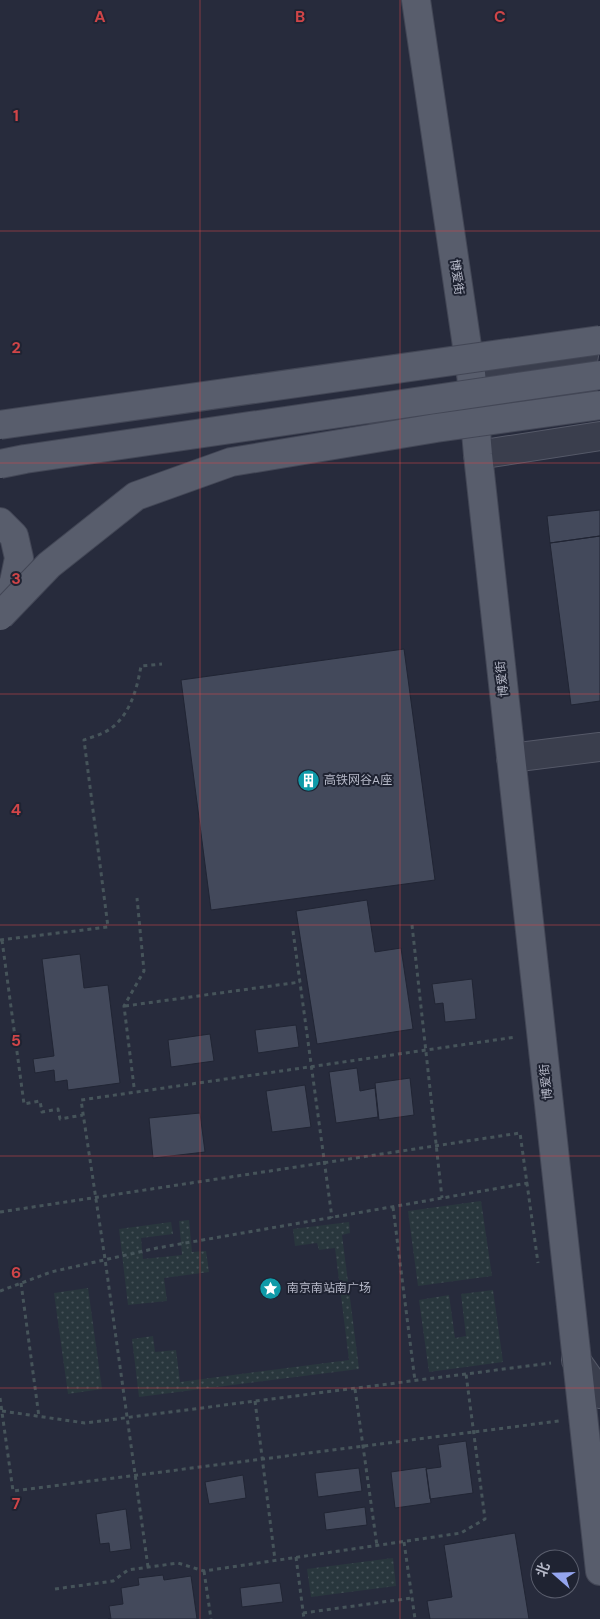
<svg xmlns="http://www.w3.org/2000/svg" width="600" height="1619" viewBox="0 0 600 1619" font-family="'DM Sans','Noto Sans SC',sans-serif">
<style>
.grass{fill:url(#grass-dots)}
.building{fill:#43495b;stroke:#212534}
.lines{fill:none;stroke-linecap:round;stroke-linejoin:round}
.minor-casing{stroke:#555968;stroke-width:30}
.major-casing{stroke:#434756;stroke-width:30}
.path{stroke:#46545a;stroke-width:3;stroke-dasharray:4 4;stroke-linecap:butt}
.minor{stroke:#3a3e4d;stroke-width:28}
.major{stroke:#585d6c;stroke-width:28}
.major-bridge-casing{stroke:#434756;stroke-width:30;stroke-linecap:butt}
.major-bridge{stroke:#585d6c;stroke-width:28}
.grid{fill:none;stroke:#d04548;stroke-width:1;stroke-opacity:0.55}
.labels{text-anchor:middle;stroke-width:4;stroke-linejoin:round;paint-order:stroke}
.street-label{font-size:12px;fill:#b6b9c8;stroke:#1f2332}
.poi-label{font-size:12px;fill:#b6b9c8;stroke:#1f2332;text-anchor:start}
.grid-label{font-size:16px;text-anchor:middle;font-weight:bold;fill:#d04548;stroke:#1f2332;stroke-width:4;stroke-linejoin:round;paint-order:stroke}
</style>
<defs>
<pattern id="grass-dots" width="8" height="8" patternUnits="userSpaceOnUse" patternTransform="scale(1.25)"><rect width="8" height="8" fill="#29373d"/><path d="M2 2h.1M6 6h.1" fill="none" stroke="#465258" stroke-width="1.8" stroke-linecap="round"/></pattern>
</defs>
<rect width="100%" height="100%" fill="#272b3c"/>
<path class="grass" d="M481,1201L492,1276L418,1286L408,1211Z
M189,1220L192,1252L206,1251L209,1272L164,1278L167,1301L128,1305L119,1229L171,1222L173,1234L141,1238L143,1259L182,1255L179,1221Z
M349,1222L350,1233L342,1235L359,1369L139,1397L132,1339L153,1336L155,1352L176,1350L180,1382L349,1360L335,1248L319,1250L317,1243L295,1246L293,1229Z
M88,1288L102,1389L68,1394L54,1293Z
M493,1290L503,1362L429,1372L419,1300L449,1295L455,1338L466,1336L461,1294Z
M393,1558L396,1586L311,1597L307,1569Z"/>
<path class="building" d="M600,510V536L550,543L547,516Z
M600,536V701L571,705L550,543Z
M404,649L435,880L211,910L181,680Z
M367,900L375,952L401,948L413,1029L317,1044L296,911Z
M80,954L84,988L108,985L120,1083L68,1090L67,1080L55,1082L54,1070L35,1073L33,1059L54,1056L42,959Z
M472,979L476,1019L445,1022L443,1003L435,1004L432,984Z
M296,1025L299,1047L258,1053L255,1030Z
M210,1034L214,1061L171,1067L168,1040Z
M357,1068L360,1091L375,1088L378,1117L336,1123L329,1072Z
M410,1078L414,1115L379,1120L375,1083Z
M305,1085L311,1127L272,1132L266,1091Z
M200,1113L205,1152L153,1158L149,1118Z
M466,1441L473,1493L430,1499L426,1469L441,1467L438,1445Z
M426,1467L431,1503L395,1508L391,1472Z
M359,1468L362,1491L318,1497L315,1473Z
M243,1475L246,1498L209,1504L205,1482Z
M365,1507L367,1525L326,1530L324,1513Z
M126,1509L131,1549L110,1552L109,1543L100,1544L96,1514Z
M515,1533L529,1619H430L427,1601L452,1597L444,1545Z
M163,1575L164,1580L191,1576L197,1619H108H111L109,1606L123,1604L121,1588L139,1585L138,1578Z
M280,1583L283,1602L242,1607L240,1588Z"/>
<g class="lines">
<defs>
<path id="minor" d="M471,373L584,356
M478,455L600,436
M511,758L600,747
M576,1360L600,1394"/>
<path id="major" d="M416,0L471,373L478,455L600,1571
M0,522L14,536L19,558L14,582L0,611"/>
</defs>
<use href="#minor" class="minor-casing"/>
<use href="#major" class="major-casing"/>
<path class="path" d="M412,925L442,1198
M293,931L332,1218
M0,940L108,927L84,740C92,737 103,734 110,729C130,715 137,689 141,666L162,664
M2,940L24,1104L40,1101L42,1112L58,1109L60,1119L83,1115
M125,1006L300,982
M134,1087L124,1006L144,971L137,898
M393,1207L415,1381
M0,1212L520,1133L538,1263
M21,1283L39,1417
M0,1291L51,1272L157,1248L528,1183
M355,1389L377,1546
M0,1398L13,1491L559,1421
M255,1401L275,1560
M2,1411L85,1423L551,1363
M404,1542L415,1619
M296,1557L304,1619
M148,1567L105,1259L81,1100L516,1037
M204,1571L211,1619
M55,1589L113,1581L128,1570L178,1563L204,1571L461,1533L485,1519L466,1374
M303,1613L412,1598"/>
<use href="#minor" class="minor"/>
<use href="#major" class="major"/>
<defs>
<path id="major-bridge" d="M0,425L600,340
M0,464L25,459L600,375
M0,616L49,565L136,496L231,462L436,428L600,405"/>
</defs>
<use href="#major-bridge" class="major-bridge-casing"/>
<use href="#major-bridge" class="major-bridge"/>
</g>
<path class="grid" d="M200,0V1619M400,0V1619M0,231H600M0,463H600M0,694H600M0,925H600M0,1156H600M0,1388H600"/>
<defs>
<symbol id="building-disc" viewBox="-11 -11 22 22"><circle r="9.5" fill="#0f9aa8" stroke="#1f2332"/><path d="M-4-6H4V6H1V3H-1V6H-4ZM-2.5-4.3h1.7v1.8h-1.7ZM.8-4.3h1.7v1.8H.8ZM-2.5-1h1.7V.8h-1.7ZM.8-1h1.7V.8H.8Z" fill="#fff"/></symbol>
<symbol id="sight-disc" viewBox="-11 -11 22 22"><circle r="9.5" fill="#0f9aa8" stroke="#1f2332"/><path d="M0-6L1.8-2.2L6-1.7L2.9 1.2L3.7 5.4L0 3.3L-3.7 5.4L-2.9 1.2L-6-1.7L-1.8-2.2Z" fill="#fff"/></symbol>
</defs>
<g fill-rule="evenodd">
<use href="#building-disc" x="296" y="768" width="25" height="25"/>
<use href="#sight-disc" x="258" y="1276" width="25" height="25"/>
</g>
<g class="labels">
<g class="street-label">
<text transform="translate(457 277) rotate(82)" y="4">博爱街</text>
<text transform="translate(502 679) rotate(-96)" y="4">博爱街</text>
<text transform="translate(546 1082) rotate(-96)" y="4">博爱街</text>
</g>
<g class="poi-label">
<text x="324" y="784">高铁网谷A座</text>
<text x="287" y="1292">南京南站南广场</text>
</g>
</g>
<g class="grid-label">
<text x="100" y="22">A</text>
<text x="300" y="22">B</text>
<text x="500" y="22">C</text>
<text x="16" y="121">1</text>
<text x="16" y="353">2</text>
<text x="16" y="584">3</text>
<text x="16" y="815">4</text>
<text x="16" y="1046">5</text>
<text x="16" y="1278">6</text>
<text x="16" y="1509">7</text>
</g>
<g transform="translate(555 1574) rotate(290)"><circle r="24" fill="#1f2332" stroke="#5b5f6e"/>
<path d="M0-4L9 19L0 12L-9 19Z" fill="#94a5ef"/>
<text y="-8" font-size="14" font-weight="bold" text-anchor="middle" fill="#b6b9c8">北</text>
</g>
</svg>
